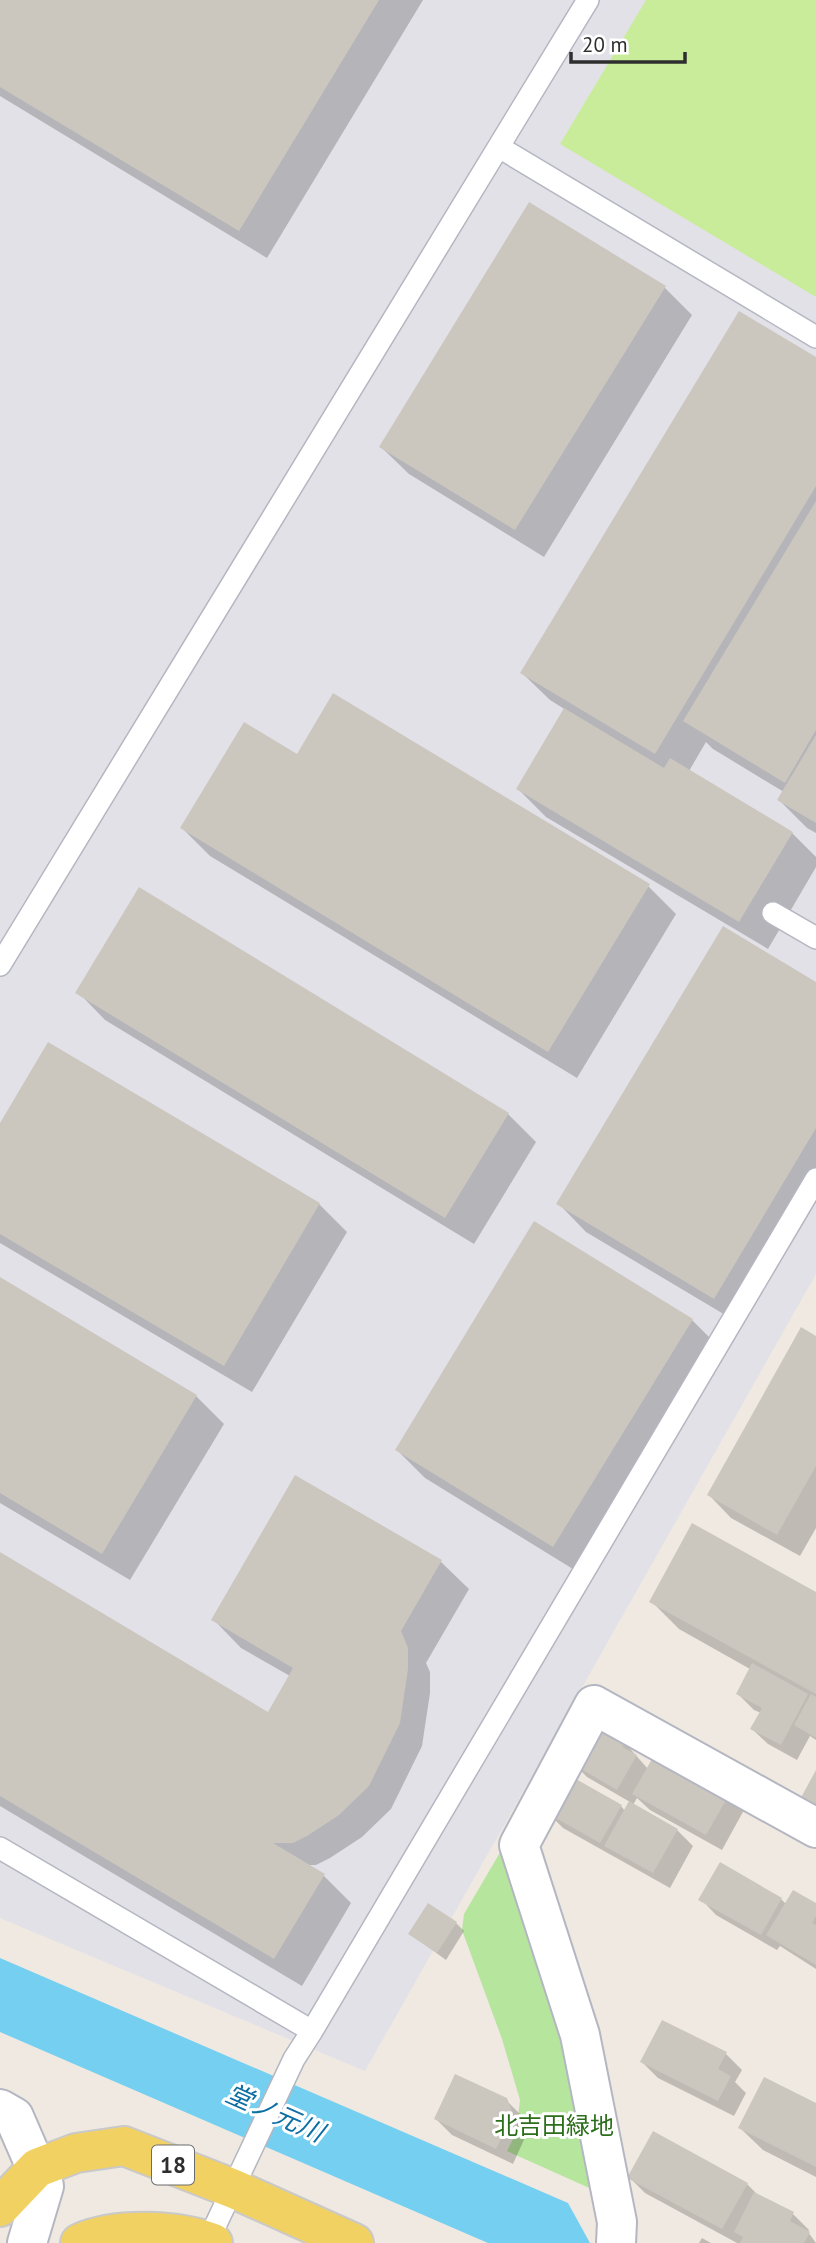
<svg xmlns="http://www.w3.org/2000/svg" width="816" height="2243" viewBox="0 0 816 2243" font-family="'PT Sans','Noto Sans JP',sans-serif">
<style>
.industrial{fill:#e3e1e8}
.green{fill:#b6e59e}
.pitch{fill:#c9ec9a}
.water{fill:#75cff0}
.shadow{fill:#0003}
.building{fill:#cbc7bf}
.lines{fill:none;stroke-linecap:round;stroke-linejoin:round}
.service-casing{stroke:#b4b7c1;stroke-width:24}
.minor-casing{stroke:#b4b7c1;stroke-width:42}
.tertiary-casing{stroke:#b4b7c1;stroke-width:42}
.primary-casing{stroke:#c9c9c9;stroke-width:42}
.service{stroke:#fff;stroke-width:21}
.minor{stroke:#fff;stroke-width:38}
.tertiary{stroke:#fff;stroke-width:38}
.primary{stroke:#f2d163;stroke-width:38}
.labels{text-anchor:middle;stroke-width:6;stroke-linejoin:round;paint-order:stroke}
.shield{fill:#fff;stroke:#6d6d6d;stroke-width:2}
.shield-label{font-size:23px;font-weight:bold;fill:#2e2e2e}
.park-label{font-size:24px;fill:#2c6e1b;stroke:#fff}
.water-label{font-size:26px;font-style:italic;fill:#0d6fa3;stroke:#fff}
</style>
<rect width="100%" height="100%" fill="#efe9e1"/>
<path class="industrial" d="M0,0H816V1274L365,2071L0,1918Z"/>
<path class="green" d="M505,1844L575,2041L596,2191L507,2151L516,2133L520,2100L502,2039L462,1930L464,1914Z"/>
<path class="pitch" d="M646,0H816V297L560,144Z"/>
<path class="water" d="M0,1958L568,2203L590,2243H488L0,2032Z"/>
<path class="shadow" d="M0,0H423L267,258L0,96Z
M664,287L692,315L544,557L409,474L381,447Z
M816,359V833L807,828L779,800L784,792L713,749L706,742L689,771L792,833L816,857V867L768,949L546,817L518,789L566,710L550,700L522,673Z
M297,756L648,886L676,914L577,1078L210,856L182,828Z
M816,984V1202L742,1325L586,1232L559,1204Z
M78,992L508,1114L536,1142L474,1244L105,1020Z
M0,1127L319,1204L347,1232L252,1392L0,1243Z
M0,1279L196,1396L224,1424L130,1580L0,1503Z
M692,1320L720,1348L581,1574L425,1478L397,1450Z
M816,1338V1528L800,1556L731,1518L709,1495Z
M0,1554L275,1718L290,1676L241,1648L214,1620L441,1562L469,1589L426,1663L430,1672V1693L422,1746L391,1809L362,1837L330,1858L316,1865H306L324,1876L351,1903L302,1986L0,1806Z
M816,1594V1740L810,1736L797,1760L768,1744L752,1729L761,1713L754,1710L738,1694L750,1669L679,1629L651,1601Z
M625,1743L648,1769L656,1754L744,1810L722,1850L650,1810L637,1798L633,1805L677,1830L693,1846L670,1888L563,1828L547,1812L621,1806L625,1811L630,1802L587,1777L571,1761Z
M701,1899H781L786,1904L816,1905V1969L780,1946L777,1950L716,1915Z
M428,1906L456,1923L464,1931L446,1960L410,1934Z
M726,2054L742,2070L735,2082L746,2093L734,2116L658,2078L642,2062Z
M506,2100L522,2116L528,2131L513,2164L452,2135L436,2119Z
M816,2105V2177L763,2150L740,2128Z
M629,2177L747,2184L759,2196L793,2214L809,2230L808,2232L816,2243H737L645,2193Z
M702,2238L711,2243H699Z"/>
<path class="building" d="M0,0H379L239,231L0,87Z
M529,202L666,286L515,530L379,447Z
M739,311L816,357V486L655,754L520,673Z
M816,501V730L785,783L683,721Z
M333,693L650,884L548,1052L180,828L244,722L297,754Z
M564,708L664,768L670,758L793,832L739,922L516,789Z
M816,735V823L777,800Z
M139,887L509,1113L445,1218L75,993Z
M723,926L816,982V1128L714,1299L556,1204Z
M48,1042L320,1203L224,1366L0,1234V1123Z
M534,1221L693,1319L553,1547L395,1450Z
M0,1277L197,1395L102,1554L0,1493Z
M801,1327L816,1336V1466L777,1535L707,1495Z
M295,1475L442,1560L401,1631L408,1648V1669L400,1723L369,1786L339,1815L307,1836L293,1843H273L325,1874L274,1959L0,1796V1552L268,1712L293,1668L211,1620Z
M692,1523L816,1592V1694L649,1602Z
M752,1663L808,1694L781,1745L750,1729L762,1708L736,1694Z
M811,1694L816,1697V1738L794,1725Z
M591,1721L626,1741L622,1747L637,1755L617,1790L569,1762Z
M656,1752L730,1793L706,1835L632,1794Z
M816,1770V1813L798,1803Z
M567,1774L622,1805L600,1843L545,1812Z
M629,1801L678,1829L653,1873L604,1846Z
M720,1862L782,1898L761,1935L698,1900Z
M793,1890L816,1903V1916L812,1923L816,1925V1965L766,1935Z
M428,1903L457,1922L437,1953L408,1934Z
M662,2020L727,2052L718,2069L731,2076L718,2101L640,2062Z
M455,2074L507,2098L513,2114L496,2149L434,2119Z
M764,2077L816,2103V2167L738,2128Z
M653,2131L748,2183L722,2229L627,2178Z
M754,2192L794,2212L790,2221L810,2232L804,2243H740L743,2237L734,2232Z"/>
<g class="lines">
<defs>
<path id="service" d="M499,147L816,337
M773,913L816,938
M0,965L588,0
M0,1848L312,2031L816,1179
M208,2241L294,2059L312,2031"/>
<path id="minor" d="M616,2243L617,2222L580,2035L519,1845L594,1705L816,1828"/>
<path id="tertiary" d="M0,2109L14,2117L44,2186L27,2243"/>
<path id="primary" d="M0,2207L37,2168L76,2153L124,2146L234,2189L354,2243
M80,2243C115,2227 177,2229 213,2243"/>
</defs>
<use href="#service" class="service-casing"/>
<use href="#minor" class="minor-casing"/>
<use href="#tertiary" class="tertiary-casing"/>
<use href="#primary" class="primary-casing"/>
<use href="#service" class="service"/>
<use href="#minor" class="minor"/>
<use href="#tertiary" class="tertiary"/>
<use href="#primary" class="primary"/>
</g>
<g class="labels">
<rect class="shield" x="152" y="2145.5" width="42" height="39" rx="5"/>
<g class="shield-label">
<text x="173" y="2173">18</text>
</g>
<g class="park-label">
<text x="554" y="2134">北吉田緑地</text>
</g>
<g class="water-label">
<text transform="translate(275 2113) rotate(24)" y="9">堂ノ元川</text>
</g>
</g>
<path d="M571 52v10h114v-10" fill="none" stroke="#2e2e2e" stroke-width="3.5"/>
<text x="582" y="52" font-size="21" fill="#2e2e2e" stroke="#ffffff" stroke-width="5" paint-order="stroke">20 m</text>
</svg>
